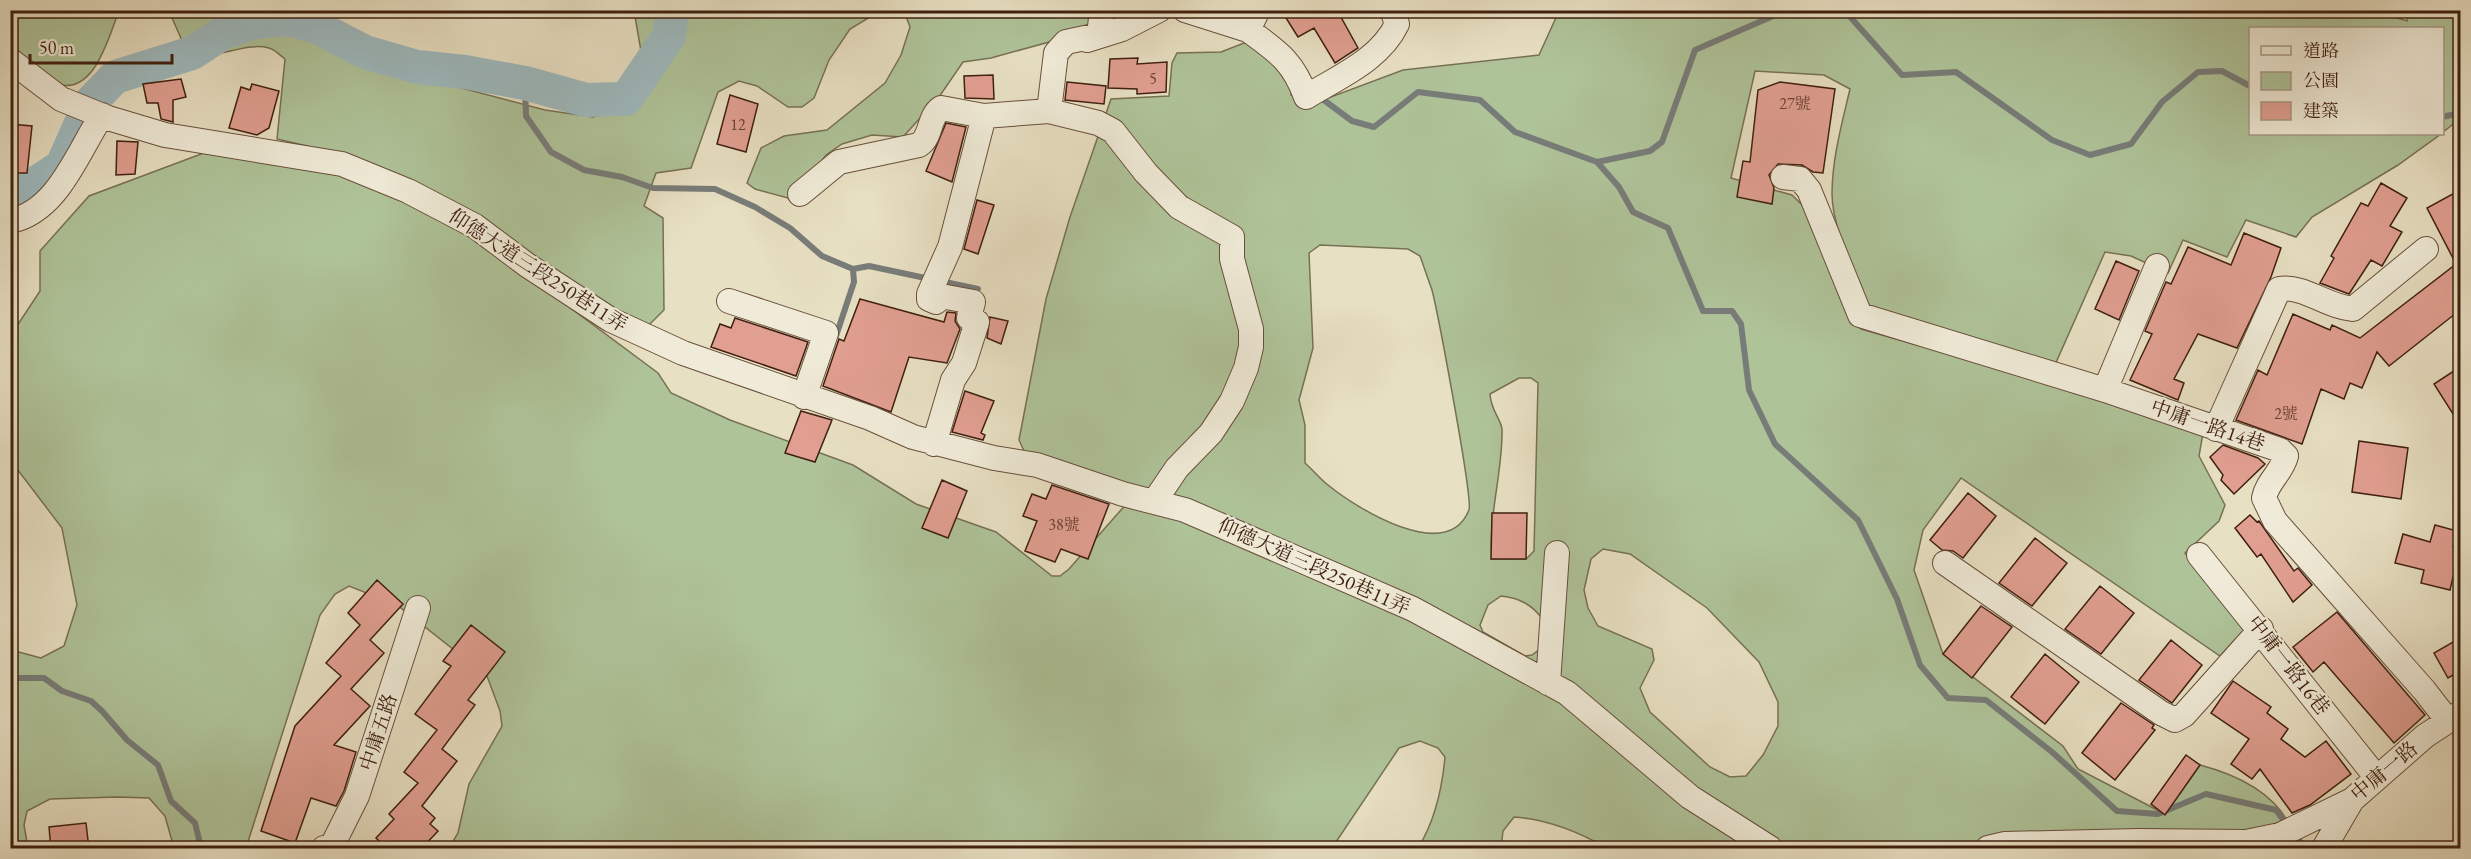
<svg xmlns="http://www.w3.org/2000/svg" width="2471" height="859" viewBox="0 0 2471 859" font-family="'EB Garamond','Noto Serif TC',serif">
<style>
.green{fill:#afc399;stroke:#777154;stroke-width:1.5;fill-rule:evenodd}
.lines{fill:none;stroke-linecap:round;stroke-linejoin:round}
.stream{stroke:#787c79;stroke-width:6}
.river{stroke:#9ebabf;stroke-width:34}
.building{fill:#e19f91;stroke:#3f1f0f;stroke-width:1.5}
.minor-casing{stroke:#694f3c;stroke-width:26}
.minor{stroke:#f0ebd8;stroke-width:24}
.labels{text-anchor:middle;stroke-width:4.5;stroke-linejoin:round;paint-order:stroke}
.number-label{font-size:16px;fill:#683f30}
.street-label{font-size:20px;fill:#3f1f0f;stroke:#f0ebd8}
</style>
<rect width="100%" height="100%" fill="#e8e0c3"/>
<filter id="stains"><feTurbulence type="fractalNoise" baseFrequency=".00333" numOctaves="4"/><feColorMatrix values="0 0 0 0 .2 0 0 0 0 .09 0 0 0 0 .02 0 0 0 .5 -.17"/></filter>
<radialGradient id="worn" r=".72"><stop offset=".6" stop-color="#630" stop-opacity="0"/><stop offset="1" stop-color="#630" stop-opacity=".3"/></radialGradient>
<path class="green" d="M2372,10L2407,21L2409,11H2460V119L2443,132L2442,28H2250V134H2441L2398,165L2312,217L2296,237L2246,220L2227,257L2183,240L2168,273L2131,256L2105,252L2054,367L1866,309C1855,277 1832,226 1832,194C1832,159 1842,123 1850,89L1824,75L1755,71L1731,178L1792,195L1810,213L1847,315L1861,329L2103,398L2203,433L2199,456L2225,505L2219,521L2185,553L2246,628L2220,656L1961,478L1923,530L1914,570L1943,654L2063,746L2078,769L2165,814L2200,765C2234,774 2269,790 2287,820L2271,831L2004,837L1963,848H1782L1700,795L1578,690L1024,451L1019,440L1046,299L1070,217L1111,99L1169,96L1172,63L1177,53L1221,52L1249,41L1292,67L1291,95L1315,103L1403,70L1539,55L1559,11ZM1320,245L1408,249L1420,256C1424,267 1428,279 1432,290C1438,314 1473,498 1469,510C1447,565 1356,508 1328,485C1320,479 1313,470 1305,463V425L1299,400L1313,348L1309,253ZM1519,378H1531L1538,383L1534,551L1526,559H1492C1488,515 1503,472 1502,429C1501,419 1491,411 1490,394ZM1603,549L1630,554L1707,608L1759,662L1778,702V726L1763,755L1746,776L1730,777L1710,767L1650,712L1640,688L1654,660L1652,649L1598,626L1588,608L1584,590L1591,559ZM1501,596C1520,598 1533,605 1544,621L1540,649L1532,655L1525,656L1483,632L1480,625L1488,605Z
M11,11H119C108,38 94,99 53,83C41,79 21,57 11,48Z
M169,11H313L370,47L435,81L545,110L593,117L640,101L644,68L634,11H880L850,29L829,60L814,98L802,107H788L757,86L739,81L718,92L691,168L656,173L644,206L663,218L664,310L649,325L636,321L307,146L277,139L285,59C281,56 274,49 269,48C243,41 215,63 187,52Z
M904,11H1131L1100,28L991,58L963,62L939,97L903,137L872,135L842,144L826,155L796,195L788,198L755,189L747,183L761,148L784,136L827,130L885,83L901,55L910,27Z
M209,151L336,173L398,196L471,234L658,373L671,393L730,420L853,465L916,504L996,532L1052,576H1060L1069,569L1128,502L1182,516L1410,615L1562,697L1759,848H1607C1579,832 1547,819 1514,817L1503,831L1501,848H1418C1435,821 1442,790 1445,757L1438,748L1420,741L1399,748L1332,848H449L458,833L469,784L502,726L500,711L487,676L397,605L349,586L335,594L320,615L246,848H174L165,816L149,798L117,797L50,799L27,811L24,825L28,848H11V650L41,658L64,646L77,605L62,528L11,461V335L40,291V251L89,196Z"/>
<g class="lines">
<path class="stream" d="M758,10H765
M1844,10L1902,75L1956,72L2052,140L2090,155L2131,144L2162,102L2198,72L2222,71L2250,86
M671,20L682,10
M525,83L526,116L551,152L584,170L622,177L653,188L715,189L755,207L790,228L822,256L853,269L869,266L930,279
M1317,95L1352,121L1374,127L1418,92L1480,100L1515,132L1597,162L1650,151L1662,142L1695,50L1787,10
M2442,117L2460,113
M1597,162L1619,187L1633,212L1668,228L1703,311H1732L1741,324L1749,390L1775,444L1858,520L1897,599L1920,665L1948,698L1986,700L2052,752L2117,811L2158,814L2206,794L2276,810L2287,825
M940,281L978,289
M836,336L854,282L853,269
M10,678H44L62,691L91,701L102,711L127,740L158,765L171,801L195,823L201,848
M2294,833L2304,847H2319"/>
<path class="river" d="M10,197L21,193L62,166L90,103L115,77L192,53L223,33L254,22L289,19L319,28L365,52L417,67L465,72L525,83L586,100L626,99L669,36L671,20"/>
</g>
<path class="building" d="M1281,10H1337L1358,48L1335,63L1314,28L1298,37Z
M1138,58L1137,64L1167,62L1166,92L1137,94V89L1108,88L1110,59Z
M993,75L994,99L965,98L964,76Z
M181,79L186,97L173,100V122L161,119L158,103H147L143,84Z
M1067,82L1106,86L1104,104L1065,100Z
M1780,82L1835,89L1823,173L1813,172L1802,165L1778,164L1769,175L1774,188L1772,204L1737,197L1743,161L1750,162L1758,90Z
M252,84L279,91L269,128L257,135L229,128L241,87L250,90Z
M730,95L758,104L746,152L717,144Z
M946,123L966,127L952,182L926,171Z
M10,124L32,126L27,173H10Z
M117,141L138,142L135,174L116,175Z
M2381,183L2407,198L2390,226L2402,232L2382,266L2371,260L2349,294L2320,283L2334,258L2331,256L2361,203L2368,206Z
M2460,190V310L2389,366L2377,352L2362,388L2350,383L2344,399L2321,389L2302,444L2236,420L2258,370L2267,375L2293,314L2330,330L2332,325L2360,338L2456,264L2427,208Z
M977,200L994,205L978,254L964,249Z
M2244,233L2281,248L2271,277L2237,348L2198,334L2174,379L2184,383L2178,400L2130,380L2152,334L2145,331L2166,282L2171,284L2188,247L2231,265Z
M2116,261L2139,271L2119,320L2095,309Z
M860,299L944,322L947,312L956,313L955,321L960,329L947,363L909,357L891,412L823,386L839,339L844,341Z
M990,317L1008,321L1001,344L987,338Z
M735,318L808,342L796,376L711,347L720,324L731,328Z
M2460,367V425L2434,384Z
M965,391L994,401L981,433L985,435L983,440L952,432Z
M801,411L832,420L815,462L785,453Z
M2359,441L2408,448L2401,499L2352,492Z
M2223,445L2258,458L2265,464L2234,494L2221,480L2223,475L2210,457Z
M942,480L967,491L948,538L922,528Z
M1052,485L1109,504L1088,559L1061,549L1055,562L1025,551L1037,521L1023,516L1032,494L1046,499Z
M1968,493L1996,516L1963,558L1953,551L1942,550L1930,540Z
M1492,513H1527L1526,559H1491Z
M2250,515L2257,522L2259,521L2294,571L2298,568L2312,585L2293,602L2261,554L2257,557L2235,528Z
M2435,525L2457,531L2453,547L2460,549V579L2453,577L2450,590L2421,583L2424,570L2395,563L2403,534L2430,542Z
M2035,538L2067,563L2032,606L1999,583Z
M377,580L403,604L370,640L384,653L351,689L370,706L334,745L356,752L344,791L336,806L311,798L295,843L261,831L295,726L341,676L326,663L360,625L348,613Z
M2100,586L2134,613L2101,654L2065,629Z
M1981,606L2012,627L1972,678L1943,654Z
M2337,612L2425,715L2394,743L2324,662L2313,672L2293,647Z
M471,625L505,652L468,700L475,705L442,749L457,761L422,806L435,818L430,824L438,831L421,849H387L376,838L394,819L389,814L418,783L404,772L437,730L415,714L451,666L443,661Z
M2460,638V671L2448,678L2434,653Z
M2171,640L2202,665L2172,703L2139,680Z
M2045,654L2079,682L2045,724L2011,697Z
M2233,681L2271,707L2267,713L2288,729L2281,739L2305,757L2326,741L2351,774L2310,805L2292,813L2260,769L2252,779L2231,764L2249,739L2211,713Z
M2121,703L2154,725L2152,728L2155,730L2115,780L2082,753Z
M2186,755L2200,765L2165,815L2151,804Z
M86,823L89,849H51L49,827Z"/>
<g class="lines">
<defs>
<path id="minor" d="M1185,10L1248,30
M1256,14L1248,30C1278,52 1293,61 1306,97C1338,77 1380,60 1397,24L1392,10
M1087,40L1122,29L1159,10
M10,60L61,99L108,118L165,135L342,164L408,191L475,226L527,265L611,320L683,353L870,418L913,437L994,458L1037,465L1123,494L1185,510L1413,609L1567,693L1690,797L1770,848
M1049,111L1098,123L1113,131L1146,173L1179,207L1232,237V259L1251,329V347L1246,368L1232,401L1211,433L1177,468L1154,502
M1783,177L1800,179L1809,190L1860,315L2105,390
M800,194L839,162L919,145C932,137 928,117 941,108L984,116
M10,221C58,212 78,151 102,115
M2157,266L2105,390L2280,450L2286,456C2282,472 2267,482 2264,498L2275,521L2424,690L2448,721
M729,301L826,333L804,397
M2216,429L2279,289C2304,285 2327,307 2353,309L2426,249
M934,444L953,380L964,363L977,322L969,318L973,302L941,296L936,302L929,299V294L950,247L984,116L1049,111L1056,53L1066,42L1099,35L1102,10
M2199,555L2377,778
M1945,563L2161,713L2175,720L2184,715L2261,629
M1548,683L1557,553
M324,848L332,846L357,796L418,608
M1988,848L2005,844L2138,841L2246,842L2280,835L2352,800L2425,736L2460,713
M2324,848L2352,800"/>
</defs>
<use href="#minor" class="minor-casing"/>
<use href="#minor" class="minor"/>
</g>
<g class="labels">
<g class="number-label">
<text x="1153" y="84">5</text>
<text x="1795" y="109">27號</text>
<text x="738" y="130">12</text>
<text x="2286" y="419">2號</text>
<text x="1064" y="530">38號</text>
</g>
<g class="street-label">
<text transform="translate(538 270) rotate(33)" y="7">仰德大道三段250巷11弄</text>
<text transform="translate(2208 425) rotate(19)" y="7">中庸一路14巷</text>
<text transform="translate(1314 566) rotate(24)" y="7">仰德大道三段250巷11弄</text>
<text transform="translate(2289 665) rotate(52)" y="7">中庸一路16巷</text>
<text transform="translate(378 732) rotate(-72)" y="7">中庸五路</text>
<text transform="translate(2384 771) rotate(-40)" y="7">中庸一路</text>
</g>
</g>
<rect width="2471" height="859" fill="none" stroke="#e8e0c3" stroke-width="36"/>
<rect x="12" y="12" width="2447" height="835" fill="none" stroke="#3f1f0f" stroke-width="3"/>
<rect x="18" y="18" width="2435" height="823" fill="none" stroke="#3f1f0f" stroke-width="1.5"/>
<rect x="2249" y="27" width="195" height="108" fill="#f0ebd8" stroke="#a99988" stroke-width="1.5"/>
<rect x="2261" y="46" width="30" height="9" fill="#f0ebd8" stroke="#a99988" stroke-width="1.5"/>
<text x="2303" y="57" font-size="18" fill="#3f1f0f">道路</text>
<rect x="2261" y="72" width="30" height="18" fill="#afc399" stroke="#a99988" stroke-width="1.5"/>
<text x="2303" y="87" font-size="18" fill="#3f1f0f">公園</text>
<rect x="2261" y="102" width="30" height="18" fill="#e19f91" stroke="#a99988" stroke-width="1.5"/>
<text x="2303" y="117" font-size="18" fill="#3f1f0f">建築</text>
<path d="M30 54v9h142v-9" fill="none" stroke="#3f1f0f" stroke-width="3"/>
<text x="39" y="54" font-size="18" fill="#3f1f0f" stroke="#f0ebd8" stroke-width="4.5" paint-order="stroke">50 m</text>
<rect width="100%" height="100%" filter="url(#stains)"/>
<rect width="100%" height="100%" fill="url(#worn)"/>
</svg>
